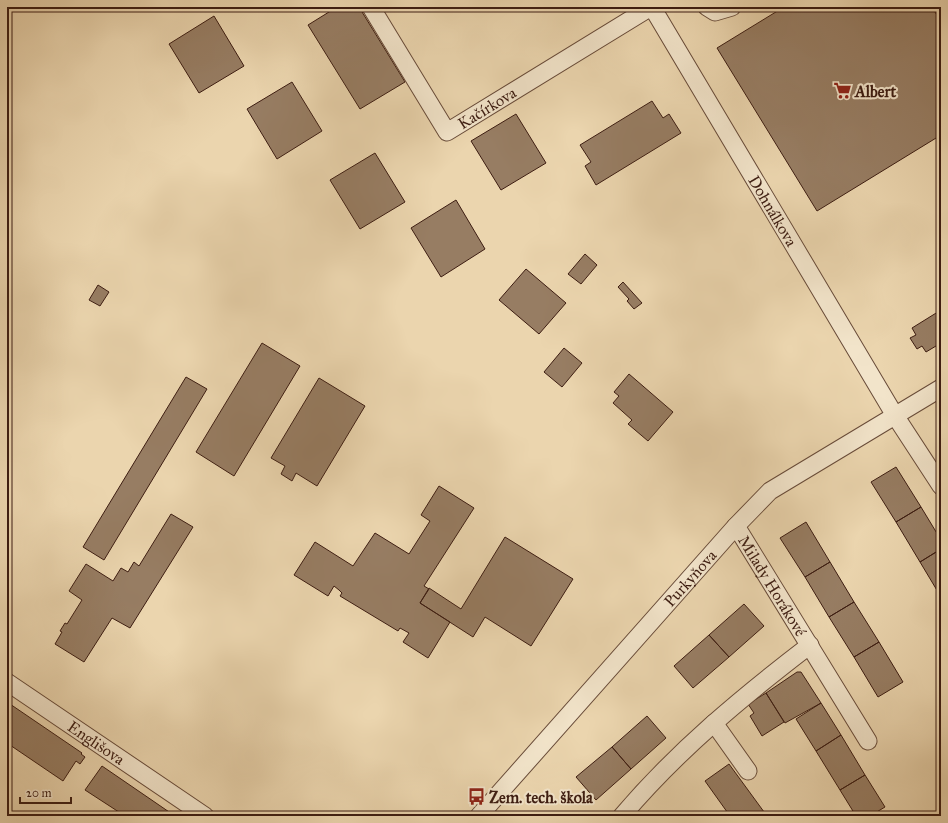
<svg xmlns="http://www.w3.org/2000/svg" width="948" height="823" viewBox="0 0 948 823" font-family="'IM FELL Great Primer',serif">
<style>
.building{fill:#977d63;stroke:#3d1d12}
.lines{fill:none;stroke-linecap:round;stroke-linejoin:round}
.minor-casing{stroke:#684b39;stroke-width:19}
.minor{stroke:#f2e4ca;stroke-width:17}
.labels{text-anchor:middle;stroke-width:4;stroke-linejoin:round;paint-order:stroke}
.poi-label{font-size:16px;font-weight:bold;fill:#3d1d12;stroke:#f2e4ca;text-anchor:start}
.street-label{font-size:16px;fill:#3d1d12;stroke:#f2e4ca}
</style>
<rect width="100%" height="100%" fill="#ebd5ae"/>
<filter id="stains"><feTurbulence type="fractalNoise" baseFrequency=".005" numOctaves="4"/><feColorMatrix values="0 0 0 0 .2 0 0 0 0 .09 0 0 0 0 .02 0 0 0 .5 -.17"/></filter>
<radialGradient id="worn" r=".72"><stop offset=".6" stop-color="#630" stop-opacity="0"/><stop offset="1" stop-color="#630" stop-opacity=".3"/></radialGradient>
<path class="building" d="M337,7H359L405,82L360,109L308,25Z
M784,7H932L941,22V135L817,211L717,48Z
M214,16L244,66L199,93L169,44Z
M292,82L322,131L277,159L247,109Z
M652,101L663,118L669,114L681,133L596,185L585,166L591,162L580,145Z
M516,114L546,163L501,190L471,141Z
M375,153L405,202L360,229L330,180Z
M456,200L485,249L441,277L411,228Z
M585,254L597,265L581,284L568,274Z
M526,269L566,303L539,334L499,300Z
M623,282L642,303L634,309L627,301L629,299L618,287Z
M98,285L109,292L100,306L89,300Z
M941,310V343L926,352L922,346L917,349L910,338L916,335L912,328Z
M262,343L300,366L234,476L196,452Z
M564,348L582,363L562,387L544,372Z
M629,374L673,412L648,441L628,424L632,420L613,403L619,396L614,392Z
M186,377L207,389L104,560L83,547Z
M319,378L365,406L317,486L296,473L292,481L281,474L285,466L271,458Z
M896,467L921,507L896,522L871,482Z
M439,486L474,508L424,586L429,589L420,603L450,622L428,658L403,642L409,633L400,628L398,631L340,596L342,593L339,590L334,586L328,596L294,575L315,542L353,566L375,533L409,554L430,521L421,515Z
M921,507L941,540V549L920,562L896,522Z
M171,514L193,527L130,628L112,618L84,662L55,644L62,632L60,631L65,623L67,624L82,600L69,591L86,564L113,581L121,568L128,572L134,562L139,566Z
M806,522L830,562L805,577L780,538Z
M505,537L573,579L531,646L485,617L473,637L420,603L429,588L461,609Z
M941,549V597L920,562Z
M830,562L854,602L829,617L805,577Z
M854,602L879,642L854,657L829,617Z
M744,604L764,626L729,657L709,635Z
M709,635L729,657L693,688L674,666Z
M879,642L903,682L878,697L854,657Z
M797,672H801L821,703L785,723L766,693Z
M766,693L784,722L762,736L750,716L754,713L748,704Z
M7,702L82,753L81,754L85,757L80,764L76,761L63,781L7,743Z
M821,703L841,735L816,751L796,719Z
M647,716L666,738L631,769L612,747Z
M841,735L865,775L840,790L816,751Z
M612,747L631,769L596,800L576,777Z
M729,764L767,816H730L705,781Z
M102,766L175,816H125L85,790Z
M865,775L885,807L870,816H856L840,790Z"/>
<g class="lines">
<defs>
<g id="minor">
<path id="s1" d="M371,7L447,132L651,7"/>
<path id="s2" d="M652,7L894,414L941,486"/>
<path d="M707,7L715,12L732,7"/>
<path id="s3" d="M736,526L868,741"/>
<path id="s4" d="M7,682L205,816"/>
<path d="M714,723L748,771"/>
<path id="s5" d="M479,816L736,526L770,491L941,388"/>
<path d="M622,816C677,751 742,697 810,645"/>
</g>
</defs>
<use href="#minor" class="minor-casing"/>
<use href="#minor" class="minor"/>
</g>
<defs>
<symbol id="supermarket-bare" viewBox="-9 -9 18 18"><path d="M-6-5.5h2.5l.6 2H6L4.5 2H-2.5L-4.4-4H-6ZM-1.5 3.2a1.3 1.3 0 1 0 .1 0ZM3 3.2a1.3 1.3 0 1 0 .1 0Z" fill="#8f2418" stroke="#f2e4ca" stroke-width="2.5" paint-order="stroke"/></symbol>
<symbol id="bus-bare" viewBox="-9 -9 18 18"><path d="M-5-6H5V4H4V6H2V4H-2V6H-4V4H-5ZM-3.5-4V0h7V-4ZM-3.5 1.2v1.5H-2V1.2ZM2 1.2v1.5H3.5V1.2Z" fill="#8f2418" stroke="#f2e4ca" stroke-width="2.5" paint-order="stroke"/></symbol>
</defs>
<g fill-rule="evenodd">
<use href="#supermarket-bare" x="830" y="78" width="25" height="25"/>
<use href="#bus-bare" x="464" y="784" width="25" height="25"/>
</g>
<g class="labels">
<g class="poi-label">
<text x="855" y="97">Albert</text>
<text x="489" y="803">Zem. tech. škola</text>
</g>
<g class="street-label">
<text dy="6" stroke="none"><textPath href="#s1" startOffset="193">Kačírkova</textPath></text>
<text dy="6" stroke="none"><textPath href="#s2" startOffset="237">Dohnálkova</textPath></text>
<text dy="6" stroke="none"><textPath href="#s5" startOffset="318">Purkyňova</textPath></text>
<text dy="6" stroke="none"><textPath href="#s3" startOffset="70">Milady Horákové</textPath></text>
<text dy="6" stroke="none"><textPath href="#s4" startOffset="108">Englišova</textPath></text>
</g>
</g>
<rect width="948" height="823" fill="none" stroke="#ebd5ae" stroke-width="24"/>
<rect x="8" y="8" width="932" height="807" fill="none" stroke="#3d1d12" stroke-width="2"/>
<rect x="12" y="12" width="924" height="799" fill="none" stroke="#3d1d12"/>
<path d="M20 797v6h51v-6" fill="none" stroke="#3d1d12" stroke-width="2"/>
<text x="26" y="797" font-size="12" fill="#3d1d12" stroke="#f2e4ca" stroke-width="3" paint-order="stroke">20 m</text>
<rect width="100%" height="100%" filter="url(#stains)"/>
<rect width="100%" height="100%" fill="url(#worn)"/>
</svg>
